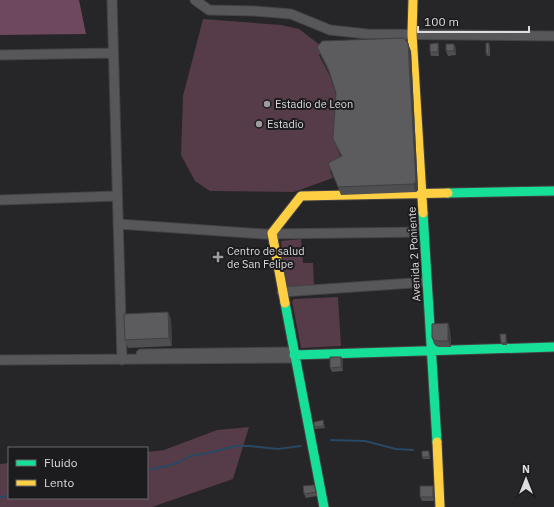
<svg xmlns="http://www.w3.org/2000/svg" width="554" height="507" viewBox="0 0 554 507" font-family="'IBM Plex Sans',sans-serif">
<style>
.green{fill:#563b48}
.forest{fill:#6e485c}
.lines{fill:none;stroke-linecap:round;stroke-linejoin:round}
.stream{stroke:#284863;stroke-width:2}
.street-casing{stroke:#444345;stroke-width:11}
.fast-casing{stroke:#444345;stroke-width:11}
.slow-casing{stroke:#444345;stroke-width:11}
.street{stroke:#575759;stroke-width:9}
.fast{stroke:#16e098;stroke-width:9}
.slow{stroke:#ffcf43;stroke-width:9}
.wall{fill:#4f4e50}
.shaded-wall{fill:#404041}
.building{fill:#5c5b5d;stroke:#404041}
.poi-dot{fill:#9c9c9e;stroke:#1c1b1e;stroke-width:1.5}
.labels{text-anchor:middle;stroke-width:4;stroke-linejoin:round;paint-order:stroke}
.poi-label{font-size:11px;fill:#dcdcde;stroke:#1c1b1e;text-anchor:start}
.street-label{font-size:11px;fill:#dcdcde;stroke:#1c1b1e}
</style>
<rect width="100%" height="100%" fill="#262527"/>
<path class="green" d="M203,19L281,25L299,29L324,48L319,55L330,76L338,101L336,147L344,164L330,171L333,178L294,192L210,191L195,181L181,155L183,96Z
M301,239L303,263H313L314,287L294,289L286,286L281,241Z
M338,297L341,346L301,348L292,301L294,299Z
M249,427L233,479L152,507H0V464L9,463V498H147V452L164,450L217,430Z"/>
<path class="forest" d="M0,0H79L86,34L0,35Z"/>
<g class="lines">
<path class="stream" d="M331,440L365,441L396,449L413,450
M147,470L171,465L181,461L190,456L208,453L236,446H250L278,449L301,446
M0,497H4L9,494"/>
<defs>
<path id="street" d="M112,0L122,360
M195,0L209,10L254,11L291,14L330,30L367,34L554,36
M0,55L113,53
M0,200L117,196
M118,224L264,234L424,232
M282,292L427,282
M141,354L293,352
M0,360L294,358"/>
<path id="fast" d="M448,193L554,191
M423,213L437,442
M285,303L324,507
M294,355L554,347"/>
<path id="slow" d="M413,0L412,34L423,213
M285,303L272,233L301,196L448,193
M437,442L440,507"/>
</defs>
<use href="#street" class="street-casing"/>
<use href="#fast" class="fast-casing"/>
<use href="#slow" class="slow-casing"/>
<use href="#street" class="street"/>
<use href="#fast" class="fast"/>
<use href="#slow" class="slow"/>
</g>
<path class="wall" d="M438,43L439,47V56H431L430,52Z
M490,45V56H487L486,54Z
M317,47L411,51L418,190L416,192L341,195L328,163L341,156L336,147L333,139L336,93L330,74L320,54Z
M456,48V55L448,56L446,51Z
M168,312L171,320L172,346L128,348L125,340Z
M450,329L451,347H438L434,344L432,338Z
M506,334V336L507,345H502L501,343Z
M341,357L343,361V371L332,372L330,368Z
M323,420L325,428L315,429L314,427Z
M430,453V459H423L422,457Z
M433,486L434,490V501H422L420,497Z
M316,489L317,496L306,498L304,494Z"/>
<path class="shaded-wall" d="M408,43L411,51L418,190L416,192L413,184Z
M438,43L439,47V56L438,52Z
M454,44L456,48V55L454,51Z
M168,312L171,320L172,346L169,338Z
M448,323L450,329L451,347L448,341Z
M341,357L343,361V371L341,367Z
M433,486L434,490V501L433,497Z"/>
<path class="building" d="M404,38L408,43L416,182L413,184L338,187L328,163L342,156L333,139L336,93L328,68L317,47L322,41Z
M438,43V52H430V44Z
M486,43H489V54H486Z
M446,44H454V51H446Z
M168,312L169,338L125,340L124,314Z
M448,323V341H436L432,338V324Z
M500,334H506V343H501Z
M330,357H341V367L330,368Z
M323,420L324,426L314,427V422Z
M422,451H429V457H422Z
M314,485L316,492L304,494L303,486Z
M420,486H433V497H420Z"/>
<g class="poi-dot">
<circle cx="267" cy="104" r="4"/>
<circle cx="259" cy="124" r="4"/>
<path d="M216 251h4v4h4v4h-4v4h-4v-4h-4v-4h4z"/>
</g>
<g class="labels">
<g class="poi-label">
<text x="275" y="108">Estadio de Leon</text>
<text x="267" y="128">Estadio</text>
<text x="227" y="255">Centro de salud<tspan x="227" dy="13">de San Felipe</tspan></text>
</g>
<g class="street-label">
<text transform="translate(414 254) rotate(-93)" y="4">Avenida 2 Poniente</text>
</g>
</g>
<rect x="8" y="447" width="140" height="52" fill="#1c1b1e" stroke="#69686b"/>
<rect x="16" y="460" width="20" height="6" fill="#16e098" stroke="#69686b"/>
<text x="44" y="467" font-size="12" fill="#dcdcde">Fluido</text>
<rect x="16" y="480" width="20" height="6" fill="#ffcf43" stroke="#69686b"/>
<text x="44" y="487" font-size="12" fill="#dcdcde">Lento</text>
<g transform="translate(526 479)" stroke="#1c1b1e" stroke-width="3" paint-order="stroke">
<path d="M0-3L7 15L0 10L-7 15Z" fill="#dcdcde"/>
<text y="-6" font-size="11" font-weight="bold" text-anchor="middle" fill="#dcdcde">N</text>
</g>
<path d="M418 26v6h111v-6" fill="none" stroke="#dcdcde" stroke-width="2"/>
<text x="424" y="26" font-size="12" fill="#dcdcde" stroke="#1c1b1e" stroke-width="3" paint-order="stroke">100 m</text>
</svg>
